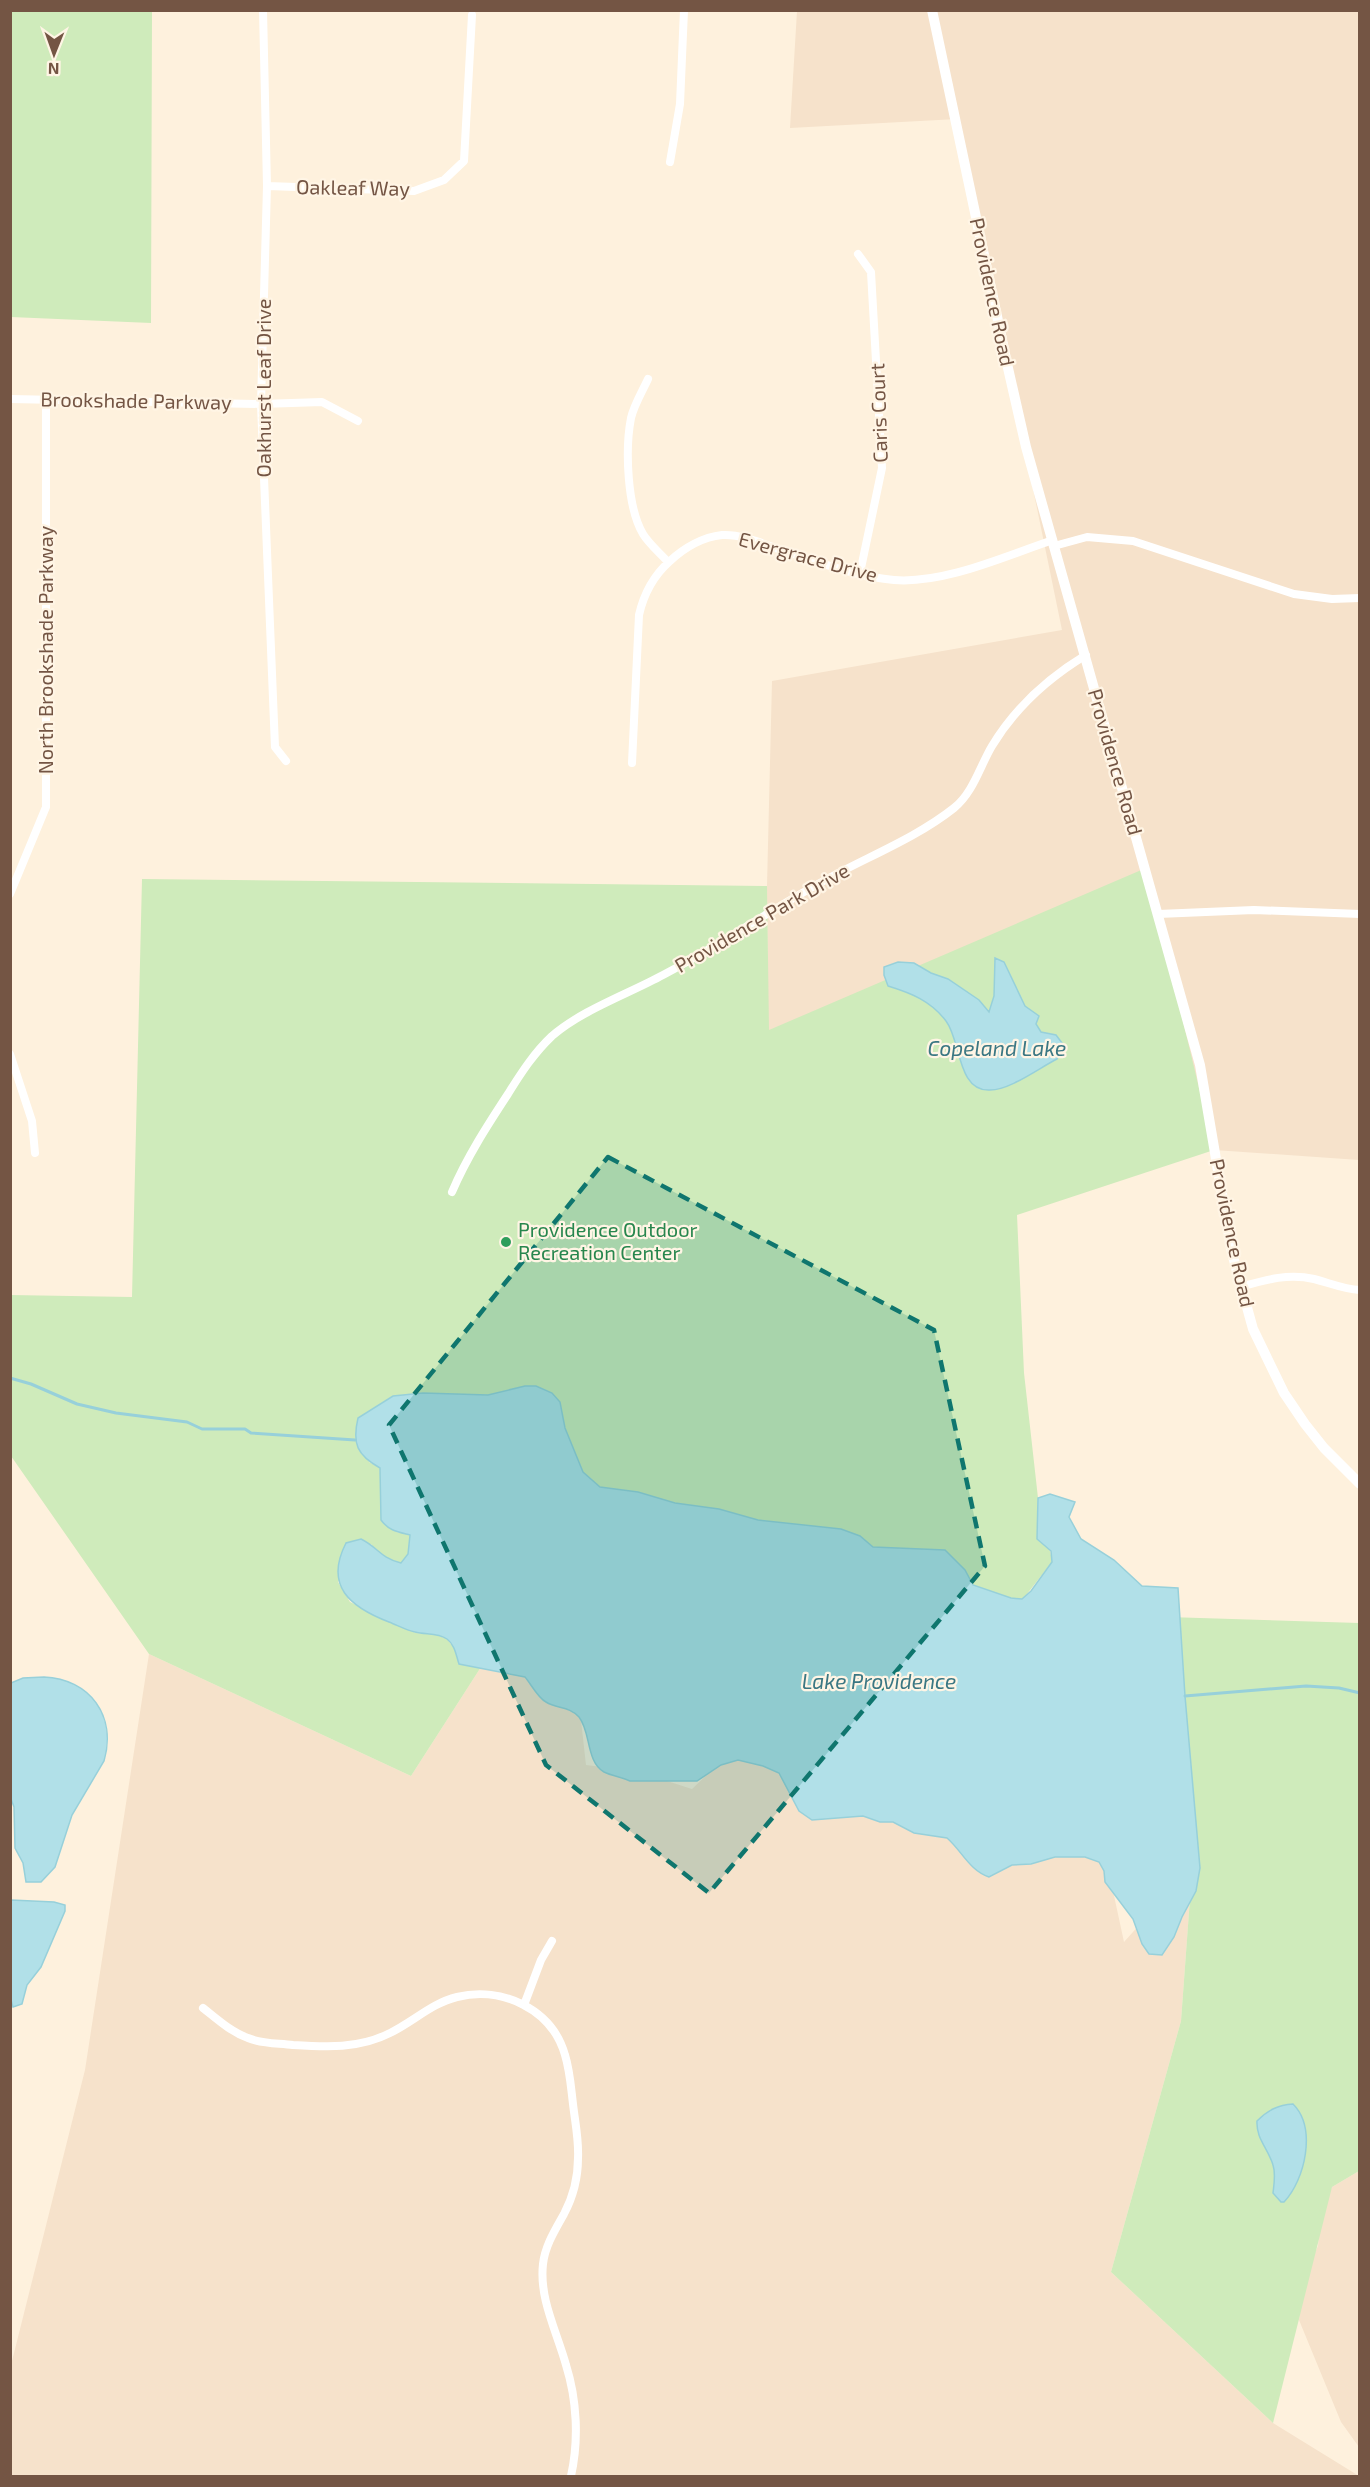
<svg xmlns="http://www.w3.org/2000/svg" width="1370" height="2487" viewBox="0 0 1370 2487" font-family="'Exo 2',sans-serif">
<style>
.residential{fill:#f6e2cb}
.green{fill:#cfebbb}
.water{fill:#b1e0e8;stroke:#97d0da;stroke-width:1.5}
.lines{fill:none;stroke-linecap:round;stroke-linejoin:round}
.stream{stroke:#97d0da;stroke-width:3}
.minor{stroke:#fff;stroke-width:8}
.tertiary{stroke:#fff;stroke-width:10}
.marked{fill:#0f766e;fill-opacity:0.2;stroke:#0f766e;stroke-width:4.5;stroke-dasharray:12 8;stroke-linejoin:round}
.leisure-dot{fill:#2e9e5b;stroke:#fff5e5;stroke-width:2}
.labels{text-anchor:middle;stroke-width:4.5;stroke-linejoin:round;paint-order:stroke}
.street-label{font-size:20px;fill:#745544;stroke:#fff5e5}
.leisure-label{font-size:20px;fill:#27864d;stroke:#fff5e5;text-anchor:start}
.water-label{font-size:21px;font-style:italic;fill:#3b7783;stroke:#fff5e5}
</style>
<rect width="100%" height="100%" fill="#fef1dd"/>
<path class="residential" d="M797,11H1359V1160L1214,1150L1172,981L768,1031L767,886L772,681L1062,630L957,119L790,128Z
M149,1654L411,1776L481,1667L548,1680L581,1720L586,1765L636,1771L692,1789L738,1745L883,1804L1113,1858V1891L1124,1942L1158,1904L1192,1871L1181,2021L1111,2272L1273,2423L1359,2476H11V2365L85,2070Z
M1359,2171V2447L1341,2422L1299,2320L1303,2277L1318,2246L1321,2211L1332,2187Z"/>
<path class="green" d="M11,10L152,11L151,323L11,317Z
M1146,868L1214,1150L1017,1215L1024,1373L1038,1498C1035,1520 1050,1540 1052,1562L1023,1599L1011,1598L972,1585L965,1570L944,1550L873,1547L860,1536L841,1529L758,1520L719,1509L675,1503L638,1492L600,1487L583,1472L565,1428L560,1402L525,1386L488,1395L423,1393L393,1396L369,1462L380,1468L381,1504L396,1532L410,1534L408,1554L401,1563L383,1558L371,1544L338,1582L350,1602L416,1633L434,1634L447,1639L454,1648L459,1664L481,1667L411,1776L149,1654L11,1456L10,1295L132,1297L142,879L767,886L769,1030Z
M1168,1617L1359,1623V2171L1332,2187L1273,2423L1111,2272L1181,2021L1192,1871L1188,1726Z"/>
<path class="water" d="M995,958L1004,962L1025,1006L1039,1016L1036,1024L1041,1032L1056,1035L1062,1043L1057,1059C1039,1068 1010,1090 990,1090C957,1092 961,1040 946,1021C931,1001 911,993 888,986L884,975V967L898,962L914,963L931,973L948,979L979,1000L989,1012L994,996Z
M525,1386H536L552,1393L560,1402L565,1428L583,1472L600,1487L638,1492L675,1503L719,1509L758,1520L841,1529L860,1536L873,1547L945,1550L965,1570L973,1585L1011,1598L1022,1599L1031,1591L1052,1562L1051,1551L1037,1539L1038,1498L1050,1494L1075,1502L1069,1517L1081,1539L1114,1560L1142,1586L1178,1588L1185,1696L1200,1868L1196,1891L1182,1917L1174,1937L1162,1955L1149,1954L1142,1944L1133,1919L1105,1882L1104,1871L1099,1862L1085,1857H1055L1031,1864L1012,1865L989,1877C969,1870 962,1851 947,1838L914,1833L893,1822H880L863,1816L812,1820L799,1811L779,1773L763,1766L738,1760L721,1765L697,1781H630C622,1777 612,1776 604,1772C586,1762 591,1732 579,1717C569,1706 557,1709 546,1702C538,1698 531,1684 525,1677L459,1664C456,1655 455,1645 447,1639C437,1632 426,1635 415,1632C406,1630 397,1625 389,1622C350,1607 324,1586 346,1543L361,1539C379,1548 379,1557 401,1563L408,1554L410,1535C398,1532 389,1531 381,1520L380,1468C357,1455 352,1444 358,1418L393,1396L423,1393L488,1395Z
M44,1677C90,1679 117,1716 104,1761L72,1815L55,1867L41,1882H26L23,1863L15,1848L14,1807L11,1799V1683L23,1678Z
M11,1900L54,1902L65,1905V1911L41,1967L27,1985L22,2004L13,2007L11,2000Z
M1293,2104C1317,2128 1305,2180 1284,2202H1281L1273,2193C1274,2184 1276,2174 1273,2165C1268,2148 1256,2139 1257,2121C1268,2110 1278,2105 1293,2104Z"/>
<g class="lines">
<path class="stream" d="M10,1378L31,1384L77,1404L116,1413L187,1422L202,1429H245L251,1433L355,1440
M1185,1696L1306,1686L1339,1688L1360,1693"/>
<path class="minor" d="M263,10L267,186L261,404L275,747L286,761
M670,162L680,104L684,10
M267,186L414,191L444,180L464,161L472,15
M858,254L871,272L882,468L860,573
M648,379C642,392 634,405 631,418C625,449 627,507 643,534C649,544 660,553 668,562
M10,399L261,404L322,402L358,421
M1054,546L1087,537L1133,541L1294,594L1332,599L1360,598
M632,763L639,615C644,593 653,576 670,561C684,548 703,537 722,535C740,534 759,542 775,548C814,560 854,577 894,580C945,584 1005,556 1053,540
M10,894L46,807V399
M1158,914L1254,910L1360,914
M10,1054L32,1121L35,1153
M452,1192C467,1157 487,1126 508,1094C521,1073 534,1053 552,1036C582,1010 628,994 663,975C717,947 767,912 820,883C864,858 915,839 954,808C973,793 980,766 992,746C1015,708 1048,678 1086,655
M1240,1287C1265,1280 1288,1273 1314,1279C1330,1283 1343,1289 1360,1290
M524,2005L541,1960L552,1941
M203,2008C217,2019 231,2032 248,2038C262,2044 278,2043 293,2045C326,2047 359,2049 390,2033C413,2022 432,2003 457,1997C502,1986 552,2009 565,2055C570,2071 571,2088 573,2104C575,2122 579,2140 578,2158C578,2177 573,2197 564,2214C555,2230 545,2246 543,2264C539,2299 557,2332 566,2365C577,2400 579,2440 571,2476"/>
<path class="tertiary" d="M932,10L1008,368L1026,447L1200,1065L1232,1253L1253,1329L1284,1393L1305,1424L1324,1448L1360,1484"/>
</g>
<path class="marked" d="M608,1157L934,1330L985,1566L709,1893L546,1765L389,1425Z"/>
<circle class="leisure-dot" cx="506" cy="1242" r="6"/>
<g class="labels">
<g class="street-label">
<text transform="translate(353 188) rotate(1)" y="7">Oakleaf Way</text>
<text transform="translate(992 292) rotate(78)" y="7">Providence Road</text>
<text transform="translate(264 388) rotate(-90)" y="7">Oakhurst Leaf Drive</text>
<text transform="translate(136 401) rotate(1)" y="7">Brookshade Parkway</text>
<text transform="translate(879 413) rotate(-92)" y="7">Caris Court</text>
<text transform="translate(808 557) rotate(15)" y="7">Evergrace Drive</text>
<text transform="translate(46 650) rotate(-90)" y="7">North Brookshade Parkway</text>
<text transform="translate(1115 762) rotate(74)" y="7">Providence Road</text>
<text transform="translate(762 918) rotate(-30)" y="7">Providence Park Drive</text>
<text transform="translate(1232 1233) rotate(78)" y="7">Providence Road</text>
</g>
<g class="leisure-label">
<text x="518" y="1237">Providence Outdoor<tspan x="518" dy="23">Recreation Center</tspan></text>
</g>
<g class="water-label">
<text x="997" y="1056">Copeland Lake</text>
<text x="879" y="1689">Lake Providence</text>
</g>
</g>
<rect width="1370" height="2487" fill="none" stroke="#745544" stroke-width="24"/>
<g transform="translate(54 54) rotate(181)" stroke="#fff5e5" stroke-width="4.5" paint-order="stroke">
<path d="M0-4.5L10 22L0 15L-10 22Z" fill="#745544"/>
<text y="-9" font-size="16" font-weight="bold" text-anchor="middle" fill="#745544">N</text>
</g>
</svg>
